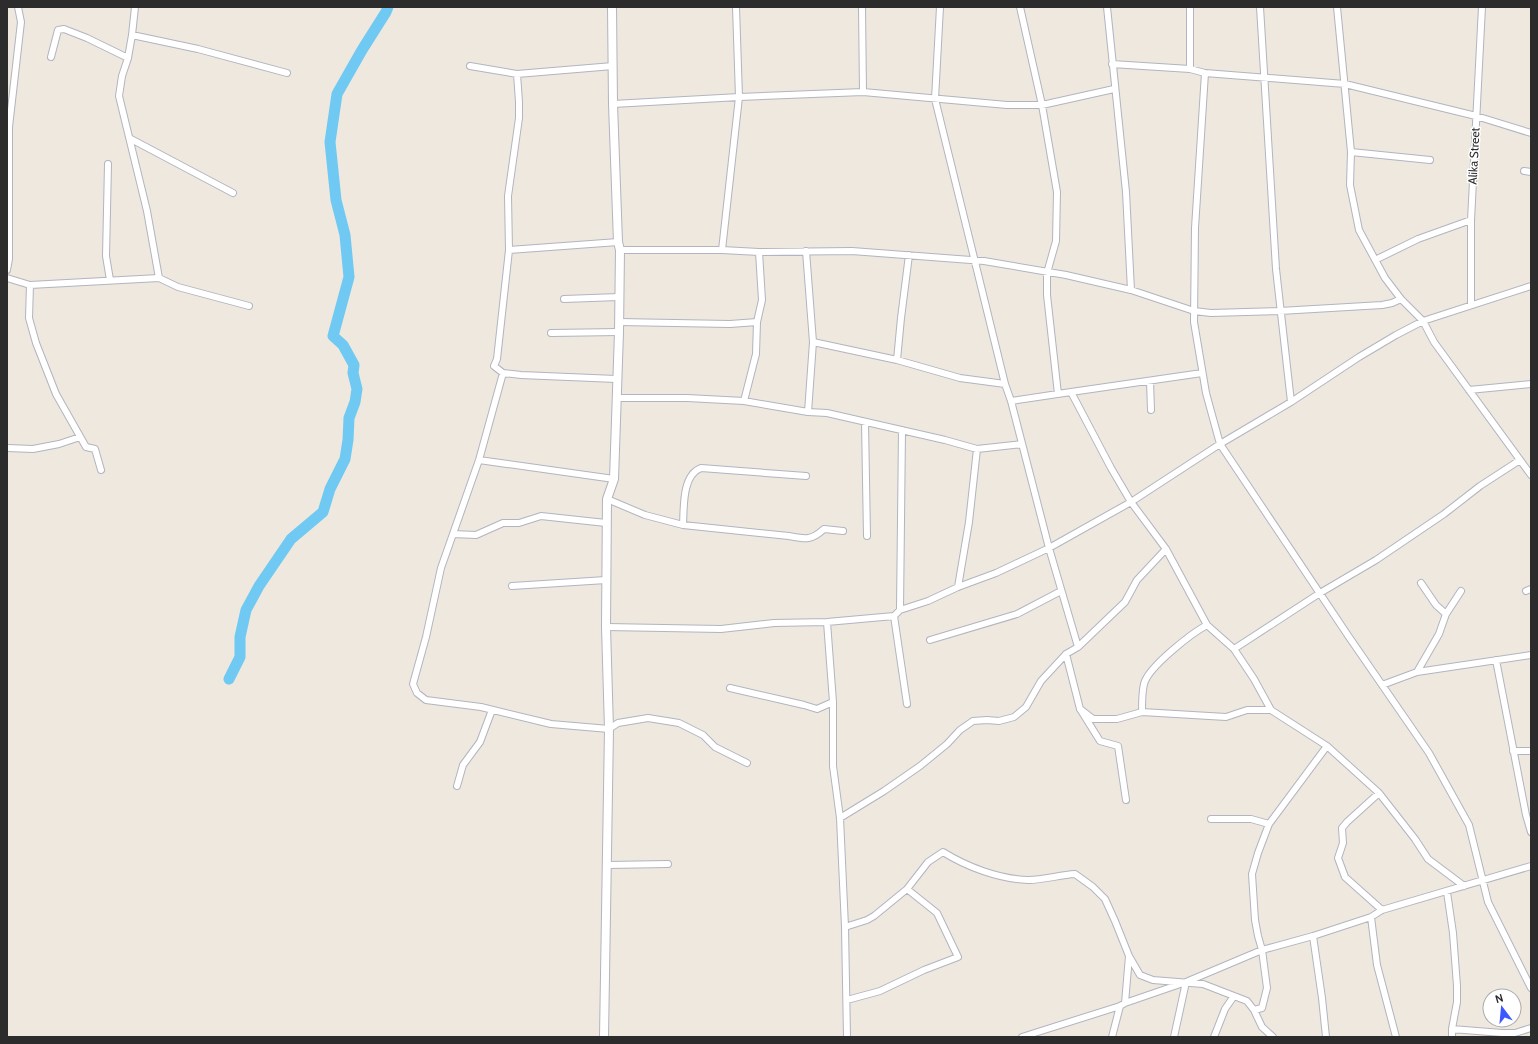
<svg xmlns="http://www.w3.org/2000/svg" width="1538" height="1044" viewBox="0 0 1538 1044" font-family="Cabin,sans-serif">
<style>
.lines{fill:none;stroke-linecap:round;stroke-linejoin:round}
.river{stroke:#70c9f2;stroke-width:11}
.minor-casing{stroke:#b2b4c0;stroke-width:8}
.tertiary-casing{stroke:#b2b4c0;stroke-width:10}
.minor{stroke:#fff;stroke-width:6}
.tertiary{stroke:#fff;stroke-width:8}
.labels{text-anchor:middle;stroke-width:3;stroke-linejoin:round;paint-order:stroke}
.street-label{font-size:12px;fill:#2c2c2c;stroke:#fff}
</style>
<rect width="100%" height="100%" fill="#eee8df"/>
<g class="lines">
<path class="river" d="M229,679L240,657V637L246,610L259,586L291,539L323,512L330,489L345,459L348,440L349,418L355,402L357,389L353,373L354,365L343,345L333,336L349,277L345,235L336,200L330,142L337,94L362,50L386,12L388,7"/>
<defs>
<path id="minor" d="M862,7L863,92
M940,7L935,99L1005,384L1011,401L1049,548L1078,647
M1020,7L1042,105L1057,192L1056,241L1047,273V295L1058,394
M1107,7L1126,192L1131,290
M1260,7L1276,269L1291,402
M1337,7L1351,152L1350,185L1359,230L1385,278L1401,299
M132,35L198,49L287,73
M51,57L58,30L64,29L87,38L128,58
M1112,64L1190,69L1205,73L1345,84L1476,116L1531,133
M470,66L517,74L613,66
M1190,69V7
M1205,73L1195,228L1194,322L1206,393L1220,444L1349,637L1429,753L1469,825L1488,902L1531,988
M517,74L519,102V118L508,196L509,250L497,359L494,366L503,373L521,375L616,379
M613,104L739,97L863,92L1007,105H1042L1114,89
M131,139L233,193
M1351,152L1430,160
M108,164L106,256L110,280
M1524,171L1531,172
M509,250L618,242
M620,250H722L759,252L852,251L984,261L1066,275L1131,290L1194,311L1211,313L1280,311L1382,305L1392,303L1401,299L1423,321L1434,342L1531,475
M722,250L739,97L736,7
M806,251L813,342L808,412
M1375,260L1418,239L1471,220
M7,270L9,259V127L21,22L18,7
M7,278L30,285L159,278L147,211L119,96L122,76L128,58L132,35L135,7
M159,278L178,287L249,306
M30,285L29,318L36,343L56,394L86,447L95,449L101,470
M564,299L619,297
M1471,305V220L1482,7
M619,322L730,324L757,322
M551,333L619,332
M813,342L897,360L960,378L1005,384
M897,360L901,318L909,255
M503,373L479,460L441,568L426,637L413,684L417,693L426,700L481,707L551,724L609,729L618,723L648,718L679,723L703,735L715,747L747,763
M1150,381L1151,410
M1469,390L1531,384
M1071,392L1202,373
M616,398H687L744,401L808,412L827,413L945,440L977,449L1022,444
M744,401L756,354L757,322L762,300L759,252
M1011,401L1071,392L1111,468L1131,502L1166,549L1207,625L1234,649L1254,679L1271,710L1327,746L1379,793L1415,839L1428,859L1464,886
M865,422L867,536
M7,448L33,449L59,444L80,437
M479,460L614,479
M607,499L645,515L683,525L789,536C805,539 811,541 824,529L843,531
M683,525C684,507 682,475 701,468L806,476
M453,534L476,535L503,523H519L541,516L606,523
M512,586L606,580
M958,587L969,522L977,449
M1526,591L1531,589
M900,610L902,430
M1446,614L1461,591
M894,616L907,704
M827,622L833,702V766L840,818L845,927L847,1037
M606,627L721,629L774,623L827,622L894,616L900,610L928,601L958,587L996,573L1049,548L1131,502L1220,444L1291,402L1359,357L1396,335L1423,321L1531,286
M930,640L1017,614L1061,591
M1234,649L1320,593L1376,560L1444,514L1480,486L1520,460
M1066,654L1080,709L1100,741L1118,746L1126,800
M1496,660L1526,815L1531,832
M1417,672L1439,634L1446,614L1436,605L1421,583
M1382,685L1417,672L1531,655
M730,688L804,705L817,709L833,702
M1080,709L1093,719H1117L1142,712L1226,717L1247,710H1271
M1142,712C1142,703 1142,692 1144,684C1148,667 1192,633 1207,625
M1513,751H1531
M457,786L463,765L480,742L492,710
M1379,793L1347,822L1342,828L1343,843L1338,858L1345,877L1382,910
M840,818L884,791L920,766L947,744L960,730L973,721L987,720L999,721L1014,717L1026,707L1041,681L1066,654L1078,647L1125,602L1137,580L1166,549
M1211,819H1251L1269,824
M608,865L668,864
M1447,892L1453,933L1457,986V1002L1452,1029V1037
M1371,917L1377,965L1396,1037
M845,927L867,920L874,916L907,889L928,862L943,852C967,867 999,879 1028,880C1044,880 1059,875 1075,874L1093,887L1105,899L1115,921L1129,956L1140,975L1153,980L1203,984L1247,1001L1254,1010L1262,1027L1273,1037
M1313,936L1322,998L1326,1037
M847,1000L880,991L924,970L958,957L937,913L907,889
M1125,1003L1129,956
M1254,1010L1262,1008L1267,988L1262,950L1258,936L1255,920L1252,874L1258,853L1269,824L1327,746
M1452,1029L1502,1033H1515L1531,1028
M1022,1037L1120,1006L1125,1003L1186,982L1262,950L1313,936L1371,917L1382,910L1531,866
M1112,1037L1120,1006
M1174,1037L1186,982
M1214,1037L1225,1009L1234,996"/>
<path id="tertiary" d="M604,1037L609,729L606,627L607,499L614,479L619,332L620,250L618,242L613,104L612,7"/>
</defs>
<use href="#minor" class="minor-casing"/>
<use href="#tertiary" class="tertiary-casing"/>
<use href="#minor" class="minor"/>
<use href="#tertiary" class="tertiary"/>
</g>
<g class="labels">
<g class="street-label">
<text transform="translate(1474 156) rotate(-87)" y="4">Alika Street</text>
</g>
</g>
<rect width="1538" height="1044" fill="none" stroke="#2c2c2c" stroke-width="16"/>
<g transform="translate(1502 1008) rotate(344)"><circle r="19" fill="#ffffff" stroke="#ababab"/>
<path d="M0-3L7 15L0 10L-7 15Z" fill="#3c57fe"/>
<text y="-6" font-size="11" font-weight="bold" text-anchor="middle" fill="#2c2c2c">N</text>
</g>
</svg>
